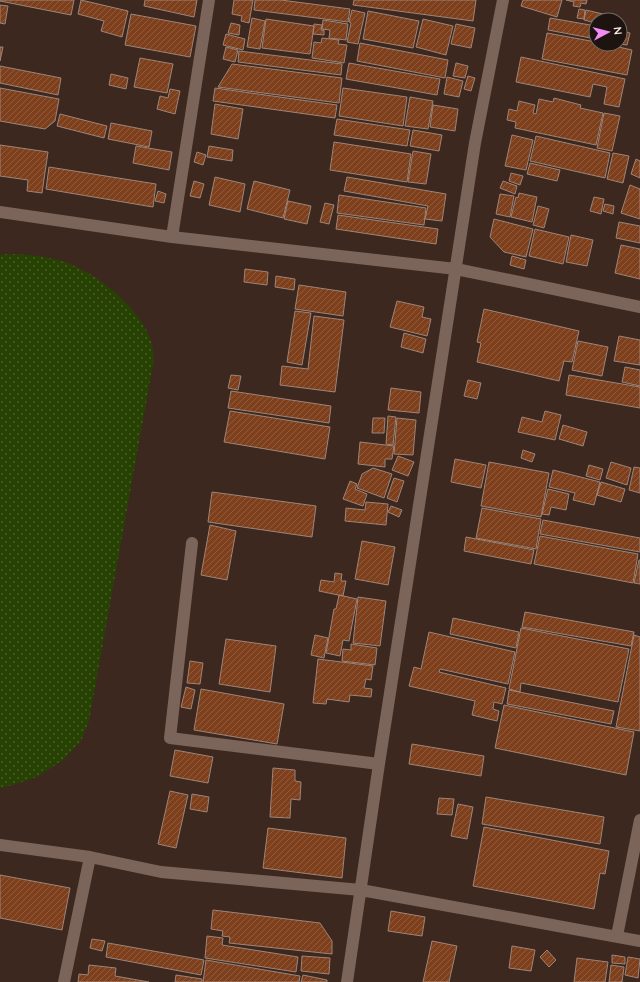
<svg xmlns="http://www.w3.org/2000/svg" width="640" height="982" viewBox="0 0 640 982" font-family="Quicksand,sans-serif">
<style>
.park{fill:url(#park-dots)}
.building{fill:url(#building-hatch);stroke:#9d8579}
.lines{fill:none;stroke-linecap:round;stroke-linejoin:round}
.minor{stroke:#7b6459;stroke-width:12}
</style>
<defs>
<pattern id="park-dots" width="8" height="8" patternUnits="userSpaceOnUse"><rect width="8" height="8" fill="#274103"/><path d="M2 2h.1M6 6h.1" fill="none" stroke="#475d28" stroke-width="1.8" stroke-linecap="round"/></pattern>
<pattern id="building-hatch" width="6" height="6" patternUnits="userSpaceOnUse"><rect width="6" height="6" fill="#7d3f1c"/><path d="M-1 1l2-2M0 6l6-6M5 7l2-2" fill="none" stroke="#905b3d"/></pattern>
</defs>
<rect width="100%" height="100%" fill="#3c281f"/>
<path class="park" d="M6,254C22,254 38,255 54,259C89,266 140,306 151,341C153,346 153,353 154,359L89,721L81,741L63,760L37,777L13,785L0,788V255Z"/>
<path class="building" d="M0,0H74L71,15L0,1Z
M81,0L128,11L122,37L101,31L104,21L78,14Z
M145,0H197L194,17L144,6Z
M234,0H253L249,23L241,21L242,16L232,14Z
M255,0H281L350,9L348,22L254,10Z
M354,0H476L473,21L353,5Z
M523,0H562L557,17L521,6Z
M566,0H587L586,4L581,3L580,7L573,6L574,2Z
M0,5L8,6L5,24L0,23Z
M579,9L585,10L584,19L577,18Z
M352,10L365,13L358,44L347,42L351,23L349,22Z
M586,10L607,15L606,20H596V23L584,20Z
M368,11L419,21L413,48L363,39Z
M131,14L196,26L190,57L125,45Z
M252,18L265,21L260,49L247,47Z
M550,18L596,26V39L548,30Z
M266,19L314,26L310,54L262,48Z
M423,19L453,26L446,55L416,47Z
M323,20L348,24L346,40L329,38L330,30L322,29Z
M231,23L240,25L239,35L228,33Z
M314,24L322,25L321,30H324V35L313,34Z
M456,24L475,28L471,48L451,44Z
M620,31L630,33L627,45L620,44Z
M547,33L596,42V44H605L632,50L627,75L542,59Z
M226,34L245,39L243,50L223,45Z
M322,38L339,40L338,44L347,45L344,63L312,58L314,42L321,43Z
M360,43L448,60L445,78L357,61Z
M0,47H3L0,61Z
M226,47L238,50L235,62L223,59Z
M239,51L342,64L341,75L238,62Z
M521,57L625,79L619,107L604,104L607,87L593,84L590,97L516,82Z
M140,58L173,64L167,93L134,87Z
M349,63L440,79L437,95L346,79Z
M456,63L468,66L465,78L453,76Z
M232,64L342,78L339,103L218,87Z
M0,66L61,78L58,95L0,83Z
M111,74L128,78L126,89L109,85Z
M468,76L475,78L471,91L464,89Z
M447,77L463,81L459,97L444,94Z
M0,88L59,99L55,121L45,129L0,121Z
M215,88L337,105L335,118L213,101Z
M343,88L407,97L403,126L339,116Z
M170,89L180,91L175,114L157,109L160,96L168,98Z
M410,97L433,101L428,129L405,126Z
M554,98L581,105L580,108L603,113L596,145L515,128L516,122L507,120L509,109L517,111L519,101L535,105L533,113L536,114L539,99L553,102Z
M215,104L243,109L238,139L211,134Z
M433,105L458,109L455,131L430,127Z
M604,113L620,116L612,151L597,148Z
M60,114L107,126L104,138L57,126Z
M337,119L410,130L407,146L334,135Z
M111,123L152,131L149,147L108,139Z
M413,130L442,135L439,151L410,146Z
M512,135L533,140L526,170L505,166Z
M536,136L610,153L605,178L530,161Z
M334,142L411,154L407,182L330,170Z
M0,145L48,152L42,193L27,191L28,180L0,176Z
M136,146L172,152L169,170L133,163Z
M209,146L233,150L232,161L207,157Z
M413,151L431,154L426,184L408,182Z
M197,152L206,155L203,165L194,162Z
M613,153L629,156L623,183L607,179Z
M636,159L640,161V178L631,174Z
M530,163L560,170L557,181L527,174Z
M49,167L156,184L153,207L46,189Z
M511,173L523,176L520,185L509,181Z
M215,177L245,184L240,212L209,205Z
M347,177L446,194L442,221L425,219L428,206L344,191Z
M194,181L204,184L200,198L190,196Z
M254,181L290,190L283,218L247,209Z
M503,181L517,186L515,194L500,188Z
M630,185L640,189V219L621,213Z
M158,191L166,194L164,203L155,201Z
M519,193L537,197L532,222L511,217L516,197L518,198Z
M500,194L514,196L510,217L496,214Z
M339,195L426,208L424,225L337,213Z
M594,197L604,199L601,214L590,211Z
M288,201L311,206L307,224L284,219Z
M325,203L334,205L329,224L320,222Z
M605,204L614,206L613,214L603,211Z
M538,206L549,209L544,228L533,225Z
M338,215L438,229L436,244L336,229Z
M494,219L533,229L526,257L504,252L490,237Z
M619,222L640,226V243L616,238Z
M535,229L569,237L563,264L529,256Z
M571,235L593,240L587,266L566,262Z
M621,245L640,249V279L615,273Z
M512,256L526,260L524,269L510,265Z
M245,269L268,272L267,285L244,282Z
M276,276L295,279L294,290L275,287Z
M299,285L346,292L343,316L295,309Z
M397,301L424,307L422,317L431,319L427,336L390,327Z
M484,309L579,331L572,362L564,361L559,381L477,362L481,343L477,342Z
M295,311L311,313L302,365L287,362Z
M314,316L344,320L335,392L280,385L282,366L308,369Z
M404,333L426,339L423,353L401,347Z
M619,336L640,340V365L614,361Z
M578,341L608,347L602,376L572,370Z
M625,367L640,370V386L622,382Z
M231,375L241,376L238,390L228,388Z
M569,375L640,387V408L566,395Z
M468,380L481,383L477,399L464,396Z
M391,388L421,392L419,413L388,410Z
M231,391L331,406L329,423L228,408Z
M230,411L330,427L325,459L224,442Z
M545,411L561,415L555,440L518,432L522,417L542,422Z
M388,416L396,417L393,445L386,444Z
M373,418H385L384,433H372Z
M397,418L416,420L413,455L394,454Z
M563,425L587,432L583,446L559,439Z
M360,442L394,446L392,459H385V467L358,464Z
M523,450L535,454L532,462L521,458Z
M398,456L414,462L408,476L392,470Z
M455,459L486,465L481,488L451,482Z
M489,462L549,473L541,517L481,506Z
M611,462L631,468L627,485L606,478Z
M589,465L603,469L600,480L586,476Z
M634,467L640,468V493L629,490Z
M373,468L392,474L384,498L357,488L362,474Z
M553,470L600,482L594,505L573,500L575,493L549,487Z
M394,478L404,481L397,502L387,498Z
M350,481L357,484L355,489L367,494L363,506L343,499Z
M601,482L625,489L621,502L597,495Z
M548,489L569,494L566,510L551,507L549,515L542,514Z
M212,492L316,506L312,537L208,522Z
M366,502L388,504L386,525L345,521L346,508L365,510Z
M391,506L402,510L399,517L388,512Z
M482,508L541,519L536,549L476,538Z
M543,520L640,538V552L540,534Z
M210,525L236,531L227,580L201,575Z
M540,536L638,554L633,583L534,564Z
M466,537L534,550L531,564L464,551Z
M362,541L395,547L388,585L355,579Z
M639,560H640V584L634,583Z
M335,573L342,574L341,581H346L343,596L319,591L321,580L334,582Z
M339,595L357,599L349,641L343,640L340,656L326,653L334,609H336Z
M358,597L386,601L380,646L353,643Z
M525,612L634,632L631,646L522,627Z
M453,618L519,632L516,648L450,634Z
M521,628L629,649L618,702L521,683L520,692L509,689Z
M429,632L515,652L508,684L440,669L439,672L506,688L502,704L494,702L493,709L499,711L497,721L472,715L475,701L409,686L414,667L421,669Z
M315,635L328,638L324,658L311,655Z
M634,635L640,637V731L616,727Z
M226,639L276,646L270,692L219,684Z
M351,644L377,648L375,665L342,661L343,649L351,650Z
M318,659L373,666L371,680L366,679L364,688L372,689L371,697L350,695L349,702L327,699L326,704L313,703Z
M190,661L203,663L200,684L187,683Z
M186,687L195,690L191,709L181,707Z
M201,689L284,704L277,744L194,730Z
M509,690L614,711L611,724L507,704Z
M504,705L634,732L626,775L495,748Z
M412,744L484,756L481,776L409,764Z
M175,750L213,757L208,783L170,776Z
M273,768L295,770V781L301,782L300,800L291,799L290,818L270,817Z
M170,791L188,795L176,848L158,844Z
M192,794L209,797L207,812L190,809Z
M486,797L604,817L600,844L482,824Z
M439,798L454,799L452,815L437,814Z
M458,804L473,807L467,839L451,836Z
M484,827L609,851L605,874L600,873L594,909L473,886Z
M268,828L346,838L342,878L263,868Z
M0,875L70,888L62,930L0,918Z
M213,910L320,923L332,941V954L229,943L230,937L222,936L223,931L211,929Z
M391,911L425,917L422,936L388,931Z
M207,936L223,938L222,945L298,957L296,972L205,958Z
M92,939L105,941L102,951L90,948Z
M432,941L457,946L449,982H423Z
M108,943L204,960L201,975L106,957Z
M512,946L535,950L531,971L509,968Z
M547,950L556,960L549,967L540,957Z
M612,955L625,957V964L612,963Z
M302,956L330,958L329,974L301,971Z
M628,957L640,959L638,978L625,975Z
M577,958L608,962L605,982H574Z
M206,960L300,976L299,982H203Z
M89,965L116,968L115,976L149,982H78L79,974L88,975Z
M611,965L624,967L622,982H609Z
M176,975L202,979V982H175Z
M303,975L327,980V982H301Z"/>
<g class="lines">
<path class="minor" d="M0,212L172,237L456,269L640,307
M172,237L209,0
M192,543L170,738L379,764
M0,845L90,857L161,872L361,890L640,941
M617,936L640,820
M64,982L90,857
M347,982L379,764L475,143L503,0"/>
</g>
<g transform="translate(608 32) rotate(83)"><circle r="19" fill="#1d140f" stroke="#766b65"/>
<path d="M0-3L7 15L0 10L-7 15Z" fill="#f18bf5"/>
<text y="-6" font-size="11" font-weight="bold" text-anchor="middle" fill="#fbede7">N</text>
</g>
</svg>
